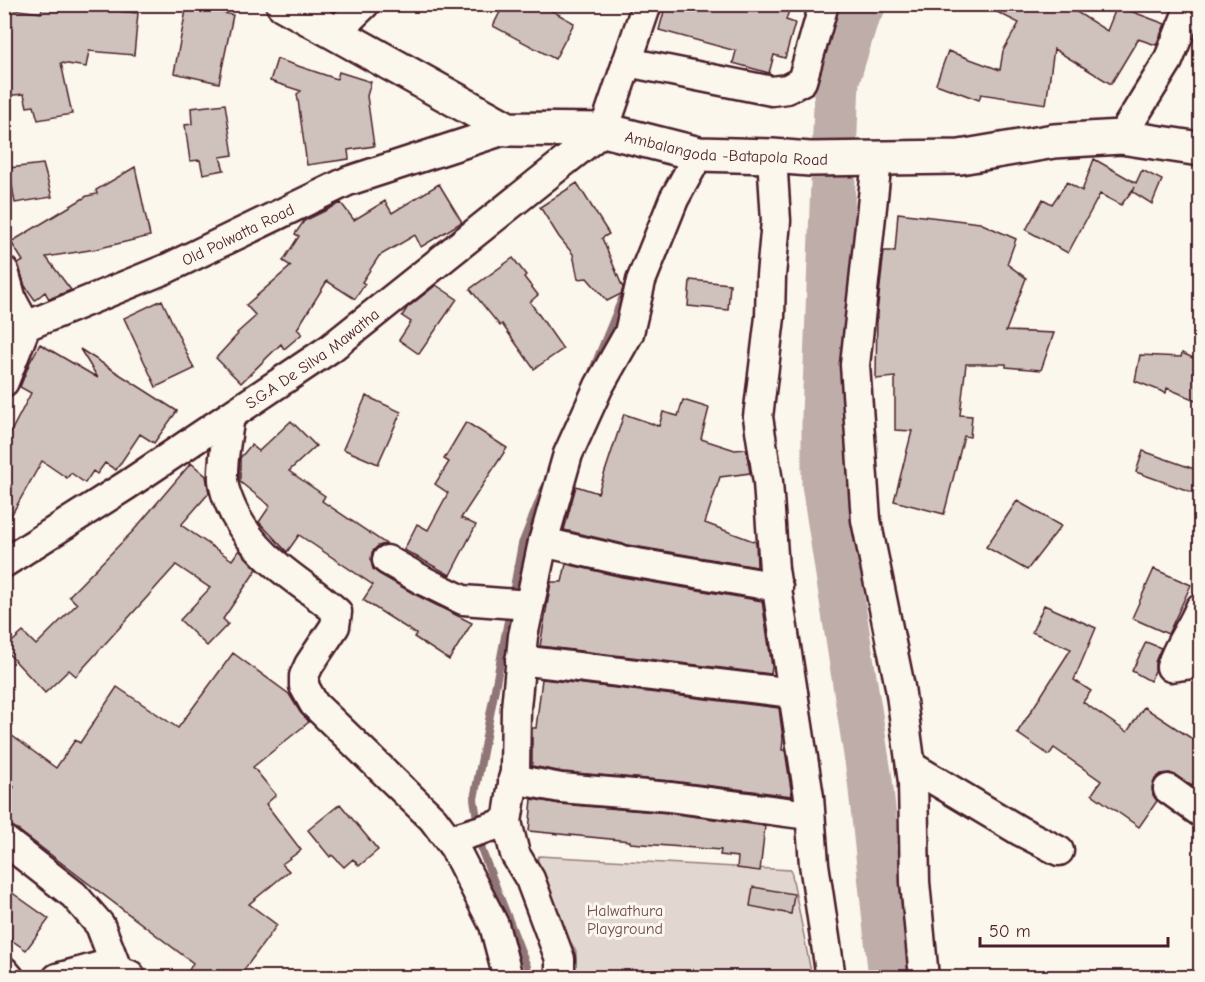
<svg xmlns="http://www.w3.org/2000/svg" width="1205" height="982" viewBox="0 0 1205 982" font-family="'Comic Neue',sans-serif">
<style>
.green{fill:#e2d7d0;stroke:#967b7e;stroke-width:1.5}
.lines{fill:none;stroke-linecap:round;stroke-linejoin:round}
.stream{stroke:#907477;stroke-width:8}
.river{stroke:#bfadaa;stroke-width:45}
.building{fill:#cfc2bc;stroke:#4a1f2b;stroke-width:1.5}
.minor-casing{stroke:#4a1f2b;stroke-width:33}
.major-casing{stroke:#4a1f2b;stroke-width:38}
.minor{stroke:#fbf7ec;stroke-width:28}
.major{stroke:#fbf7ec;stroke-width:33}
.labels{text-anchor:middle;stroke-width:6;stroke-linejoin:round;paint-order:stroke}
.street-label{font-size:16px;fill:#4a1f2b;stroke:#fbf7ec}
.park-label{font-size:16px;fill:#704d54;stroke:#fbf7ec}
</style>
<rect width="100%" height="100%" fill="#fbf7ec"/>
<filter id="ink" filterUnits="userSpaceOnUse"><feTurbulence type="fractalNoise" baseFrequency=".0167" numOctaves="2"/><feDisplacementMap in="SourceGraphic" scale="12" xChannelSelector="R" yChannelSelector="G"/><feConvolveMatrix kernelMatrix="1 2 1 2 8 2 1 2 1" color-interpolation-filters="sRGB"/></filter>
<g filter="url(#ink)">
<path class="green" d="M539,856L791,870L812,977H575L576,951L530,879Z"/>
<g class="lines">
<path class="stream" d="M592,372L622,299
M512,598L522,544L544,489
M478,825L474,799L510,610
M480,837L482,851L529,972V978"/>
<path class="river" d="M864,4L857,15L837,80L824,415V484L870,780L891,978"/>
</g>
<path class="building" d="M43,4H81L105,10L138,13L134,55L89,51L86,67L61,63L72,114L38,120L34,106L27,107L24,94L4,96V8L41,13Z
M504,4H540L574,23L555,59L493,26Z
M666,4H791L786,20L795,23L785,58L774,55L769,73L733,63L736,51L659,30Z
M981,4H1064L1107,31L1117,6L1165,24L1156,45L1138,39L1111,84L1054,49L1046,104L981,94L979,100L936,84L948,51L1000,70L1003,51L1019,23Z
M187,5L233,15L219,83L174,73Z
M277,59L337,79L339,72L371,82L367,96L374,146L348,150L349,159L307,165L298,100L297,94L301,91L270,81Z
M225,104L233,155L220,157L224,170L203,174L200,160L190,161L185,125L192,124L191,108Z
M1094,159L1136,183L1142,170L1162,180L1152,204L1133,192L1135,187L1121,205L1100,194L1068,253L1026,230L1043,199L1052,204L1067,182L1082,191Z
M43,164L52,197L15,203L9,168Z
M135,167L150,236L96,249L46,257L71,290L49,299L45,292L35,300L25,286L18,264L23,261L11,242L87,196L97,194L96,190Z
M577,183L609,234L602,238L623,288L621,294L607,301L587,278L578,279L573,254L559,237L540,207Z
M439,184L462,222L421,247L415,235L379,256L362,282L365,284L355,299L327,281L297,329L302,334L284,349L281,344L241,383L216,358L238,334L237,333L256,316L246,305L291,266L283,261L299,236L295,234L304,221L341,203L354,220L385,201L392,213Z
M898,213L980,223L1016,239L1007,264L1026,278L1006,331L1054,333L1041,370L1006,367V364H966L960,415L972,416L970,437L964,436L944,514L894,501L912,431L895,430V377L876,379L877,313L884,251H895Z
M513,258L526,275L524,277L538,295L530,302L563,349L534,369L502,324L500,326L470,289Z
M690,280L730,284L728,310L688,306Z
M436,285L457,299L419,354L399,340L411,322L402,316L407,308Z
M162,300L194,369L156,387L124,318Z
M40,344L98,378L80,349L177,411L154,443L140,434L116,470L105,463L97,474L93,471L85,483L71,473L67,478L42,461L4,528V445L31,393L20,387L30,362Z
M1182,353L1200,361V402L1167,388L1166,393L1135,381L1140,355L1181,357Z
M366,396L401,412L378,464L343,449Z
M683,400L709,408L701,439L735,450L746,449L750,473L720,477L705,523L756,542L757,567L628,545L564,530L576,486L598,493L624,414L659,426L663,412L678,416Z
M291,421L316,446L289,471L325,496L322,501L386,544L378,546L372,552L371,561L373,569L379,574L416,595L472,623L449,660L414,637L416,634L363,600L373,585L299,535L287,552L259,522L270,506L240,482V458L251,445L259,451Z
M466,422L507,448L461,518L476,525L450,575L404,550L417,524L428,530L448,493L435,484L449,462L444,459Z
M1143,451L1200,471V495L1136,472Z
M191,463L206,476L209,493L181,525L232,560L239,550L257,569L223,619L228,624L207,646L180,620L210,588L176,565L76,676L69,670L45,693L4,649L23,632L36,645L77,604L69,596L134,530Z
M1017,501L1061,526L1027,570L986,547Z
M566,564L622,577L762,601L772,667L771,674L540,646L551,582H562Z
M1154,569L1191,585L1168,634L1132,618Z
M1044,605L1096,628L1074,680L1091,691L1083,702L1127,732L1144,707L1200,744V773L1192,786L1170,773L1161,774L1155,779L1152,787L1153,795L1157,801L1139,827L1092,794L1101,781L1054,748L1049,755L1017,733L1071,649L1032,632Z
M1146,642L1161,648L1155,662V671L1150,681L1132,671Z
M233,653L289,694L300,712L309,722L253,767L276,795L266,804L301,850L282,864L289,871L249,904L277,925L238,978H199L189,970L193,963L14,827L4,824V802L14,787L4,780V730L56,768L75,740L80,743L117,687L178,728Z
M542,679L779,708L783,739L782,750H785L792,796L672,781L563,772L532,766V728H536Z
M532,799L560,804L668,813L765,826L760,871L737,868L738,857L720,855L721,850L630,843V841L529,831Z
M340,804L378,850L359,866L353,859L344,867L332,855L330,857L308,830Z
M4,887L49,919L26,950L4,935Z
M753,887L794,894L791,914L750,906Z"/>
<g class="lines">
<defs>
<g id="minor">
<path d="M334,34L365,4"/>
<path d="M627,62L772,91L787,89L802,81L824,4"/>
<path d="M1121,137L1168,61L1191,4"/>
<path d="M772,156L776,221L771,276L770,317L758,417L768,482L774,569L809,797L814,864L831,978"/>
<path d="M877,160L855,365L866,520L900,687L913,782L915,882L924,978"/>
<path d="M4,271L12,300L26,326"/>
<path id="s1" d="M4,382L26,326L168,268L348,181L508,129"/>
<path d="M230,416C227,437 222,459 223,480C224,492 230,505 235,515C261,563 298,578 337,612L335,626L309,665L304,676V686L314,704L433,819L454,847L494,925L508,978"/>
<path d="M543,542L625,561L778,587"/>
<path d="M387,560L424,581L463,600L529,605"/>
<path id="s2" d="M4,563L127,485L331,348L604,130L647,4"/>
<path d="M1200,608C1191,630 1178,644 1171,667L1200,663"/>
<path d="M520,660L793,693"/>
<path d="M911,766L1020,831L1059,851"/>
<path d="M513,779L561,788L670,797L809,815"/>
<path d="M1168,789L1200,812"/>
<path d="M4,840L74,895L100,925L117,969"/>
<path d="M449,840L507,822"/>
<path d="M4,971L10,978"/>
<path d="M57,978L105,965L130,975"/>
<path d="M560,978V959L530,879L515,854L507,822L515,771L516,708L523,636L543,542L568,454L599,386L629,333L641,281L674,199L699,154"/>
</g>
<g id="major">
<path id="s3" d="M283,4L508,129L604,130L699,154L772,156L810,159L960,157L1054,141L1121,137L1200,149"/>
</g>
</defs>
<use href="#minor" class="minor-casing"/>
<use href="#major" class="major-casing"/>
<use href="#minor" class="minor"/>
<use href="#major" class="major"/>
</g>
</g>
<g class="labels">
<g class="street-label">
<text dy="6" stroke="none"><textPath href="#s3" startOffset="478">Ambalangoda -Batapola Road</textPath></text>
<text dy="6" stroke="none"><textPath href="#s1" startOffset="291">Old Polwatta Road</textPath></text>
<text dy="6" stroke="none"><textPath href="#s2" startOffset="370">S.G.A De Silva Mawatha</textPath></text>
</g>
<g class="park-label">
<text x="625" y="916">Halwathura<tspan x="625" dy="18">Playground</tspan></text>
</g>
</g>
<rect width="1205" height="982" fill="none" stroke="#fbf7ec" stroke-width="24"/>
<rect x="12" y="12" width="1181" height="958" fill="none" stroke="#4a1f2b" stroke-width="2" filter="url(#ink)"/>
<path d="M980 937v9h188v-9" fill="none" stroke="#4a1f2b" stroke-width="3"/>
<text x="989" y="937" font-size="18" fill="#4a1f2b" stroke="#fbf7ec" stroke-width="4.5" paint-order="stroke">50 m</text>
</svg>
